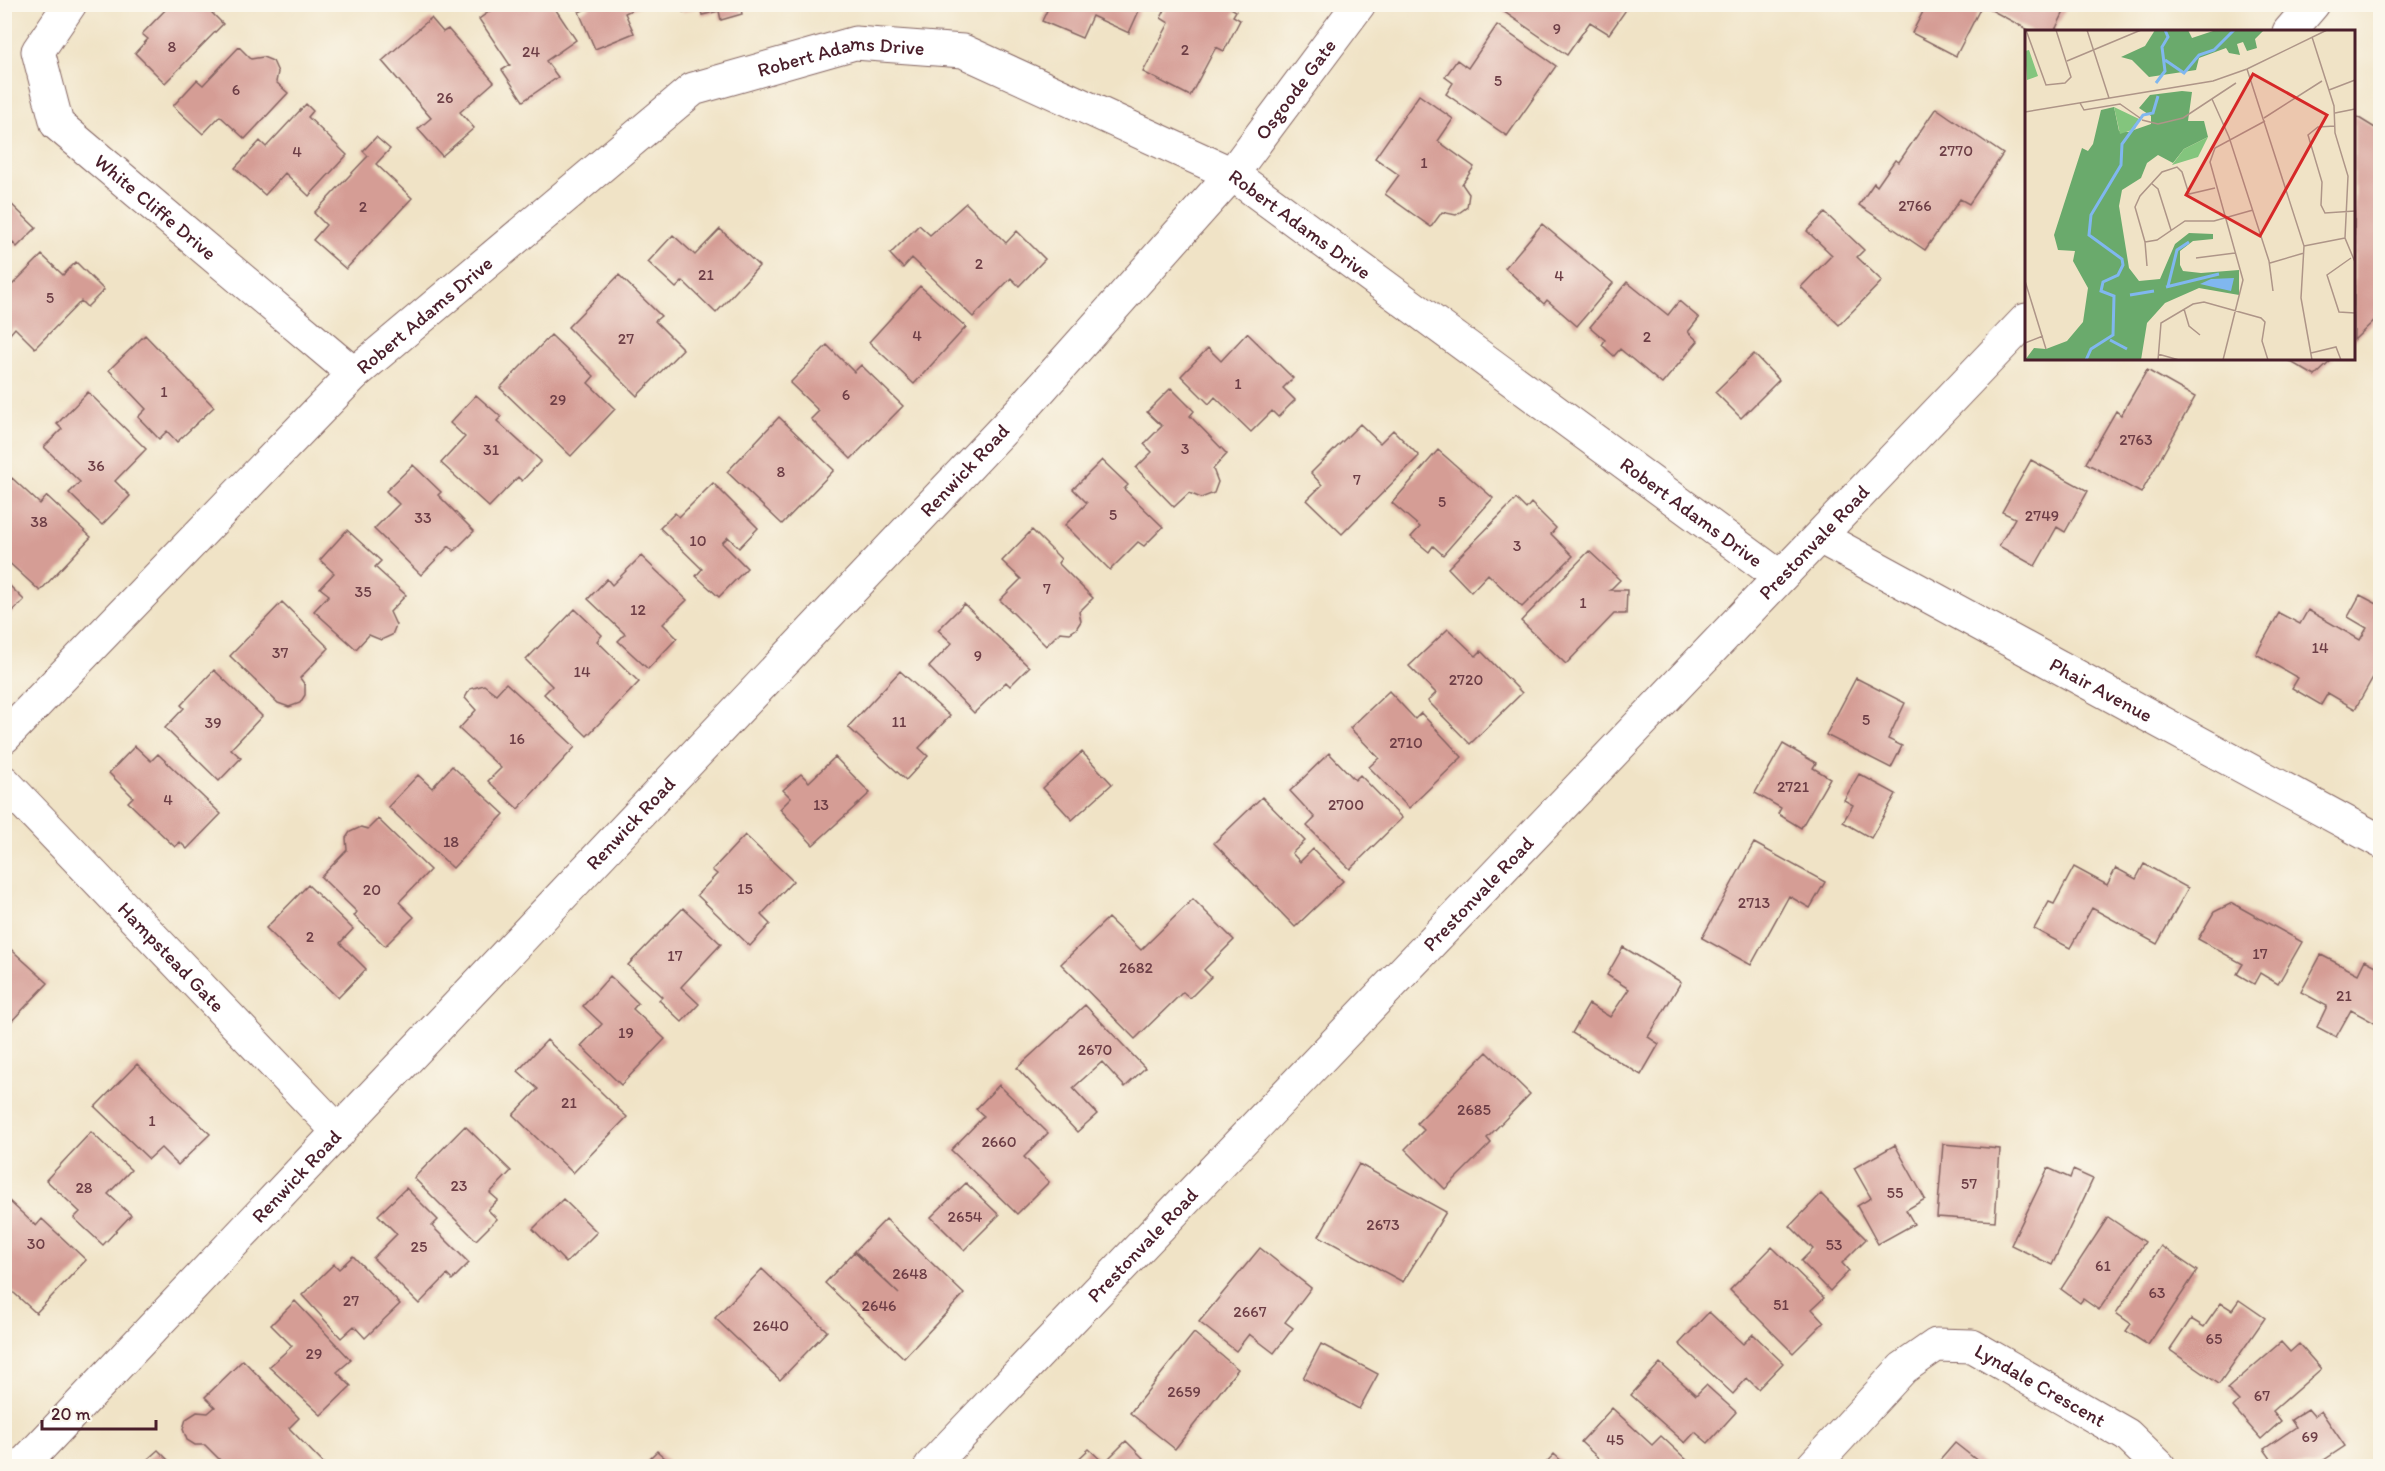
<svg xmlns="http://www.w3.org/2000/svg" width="2385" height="1471" viewBox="0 0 2385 1471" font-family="Itim,sans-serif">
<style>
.building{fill:#d59d95}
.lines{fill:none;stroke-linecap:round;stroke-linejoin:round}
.minor-casing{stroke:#846461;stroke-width:35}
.minor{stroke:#fff;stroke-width:33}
.labels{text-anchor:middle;stroke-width:4.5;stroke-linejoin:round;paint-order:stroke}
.number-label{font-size:16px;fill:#6d3e46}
.street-label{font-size:20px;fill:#4a1f2b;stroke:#fbf7ec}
.inset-river{fill:none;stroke:#80b7ef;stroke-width:3}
.inset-road{fill:none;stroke:#ae9588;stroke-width:1.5}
.view{fill:#d62828;fill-opacity:0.15;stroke:#d62828;stroke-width:3}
.inset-edge{fill:none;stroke:#4a1f2b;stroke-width:3}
</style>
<rect width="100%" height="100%" fill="#fbf7ec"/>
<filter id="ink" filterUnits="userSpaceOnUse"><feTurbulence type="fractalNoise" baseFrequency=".0167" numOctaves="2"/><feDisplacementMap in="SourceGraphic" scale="12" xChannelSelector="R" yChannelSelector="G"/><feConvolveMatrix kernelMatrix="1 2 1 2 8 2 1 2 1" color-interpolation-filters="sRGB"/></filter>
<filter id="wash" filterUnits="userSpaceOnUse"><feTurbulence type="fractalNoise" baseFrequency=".008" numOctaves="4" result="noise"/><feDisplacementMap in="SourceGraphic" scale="24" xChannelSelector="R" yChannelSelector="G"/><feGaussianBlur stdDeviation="1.35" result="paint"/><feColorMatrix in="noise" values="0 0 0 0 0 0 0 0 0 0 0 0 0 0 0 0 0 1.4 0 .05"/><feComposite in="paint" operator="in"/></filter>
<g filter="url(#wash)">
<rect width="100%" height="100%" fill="#f0e3c6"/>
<g id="blocks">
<path class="building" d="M171,4H203L223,24L165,83L135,53L148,39L142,34Z
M500,4H552L576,40L546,61L558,77L523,101L502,70L510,65L479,19Z
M589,4H644L625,13L634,33L595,49L579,12L590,7Z
M681,4H740L742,14L721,20L719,11L702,15L700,7L683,12Z
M1050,4H1142L1129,33L1092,16L1082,38L1042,21Z
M1168,4H1224L1236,11L1233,16L1240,20L1224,51L1216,47L1190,96L1143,72L1169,23L1161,18Z
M1508,4H1624L1628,7L1609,34L1590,22L1567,55L1503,11Z
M1927,4H2068L2054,32H2032L1982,5L1956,56L1912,33Z
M431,18L443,32L448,29L494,82L460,112L474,128L442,156L418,129L431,118L382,61Z
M1497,25L1556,66L1507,136L1446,94L1453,83L1445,77L1457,60L1468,68Z
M239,47L251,59L263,57L273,61L278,72L276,82L288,93L245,139L220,116L203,134L173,106L197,80L203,85Z
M1419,95L1453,119L1438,141L1474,167L1462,184L1469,194L1467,207L1456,215L1442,212L1431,227L1385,194L1399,175L1375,158Z
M306,104L313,111L308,117L347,155L309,196L285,173L265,195L235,168L260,141L266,147Z
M1936,108L2003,154L1969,204L1960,199L1925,250L1859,205L1874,183L1877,186L1895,160L1899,162Z
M2354,115L2380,131V315L2354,340Z
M376,137L390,149L376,164L412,198L346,269L313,240L326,225L314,213L368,156L363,151Z
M8,201L36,228L17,247L13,243L4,252V204Z
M966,203L1006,243L1017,231L1045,259L1019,286L1011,278L973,317L912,258L903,268L890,254L919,225L930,235Z
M1825,213L1864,250L1857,257L1882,281L1839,325L1801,287L1832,255L1807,231Z
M1542,224L1613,283L1577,326L1547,300L1544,304L1505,268Z
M720,229L759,266L716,313L683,281L676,288L648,262L673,235L695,255Z
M42,255L63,275L76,262L104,290L87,307L81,301L35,348L15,328L10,334L4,329V293Z
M619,275L661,316L655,321L683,349L637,396L568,327Z
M1627,282L1668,315L1679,301L1699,318L1688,332L1698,341L1662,384L1620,349L1614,356L1602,345L1605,340L1590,327Z
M920,286L966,327L914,384L869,342Z
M1247,333L1293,378L1283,388L1295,400L1278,417L1272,411L1251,432L1215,397L1209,404L1181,376L1208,348L1221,361Z
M145,335L214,407L177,442L167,431L159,439L138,417L146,409L109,370Z
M551,335L594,376L588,383L615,409L571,456L500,388Z
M827,345L854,372L861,365L903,406L851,459L811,419L819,411L790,383Z
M1754,354L1779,380L1741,418L1715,392Z
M2284,358H2334L2315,376Z
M2147,370L2195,397L2141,493L2086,463L2116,411L2121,415Z
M1171,388L1194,411L1190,416L1227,454L1213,469L1218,482L1214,493L1201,498L1189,493L1174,507L1136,468L1152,452L1144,444L1162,426L1147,412Z
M88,392L146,449L115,481L130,496L102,525L69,493L80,482L44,447L62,429L57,424Z
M476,395L501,417L497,421L541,461L522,481L518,477L489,507L441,463L465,437L450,423Z
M779,417L834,470L782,524L727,472Z
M1360,424L1380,443L1393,430L1419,456L1342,534L1307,500L1322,485L1311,473Z
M1438,450L1493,498L1443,555L1433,546L1429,552L1411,537L1420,527L1392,503Z
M1102,460L1128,485L1124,489L1163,527L1144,546L1138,542L1110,570L1065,525L1087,503L1073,489Z
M2031,460L2088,491L2065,532L2057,527L2035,566L1999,546L2015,518L2002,512Z
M413,465L441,492L438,495L474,531L454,551L449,546L421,575L374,529L399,504L386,491Z
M12,478L40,504L47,496L91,537L40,591L4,558V486Z
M713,483L758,528L739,548L728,537L722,543L747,568L719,597L696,576L702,569L660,528L675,513L679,517Z
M1516,499L1526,509L1531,503L1556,528L1551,534L1573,556L1522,607L1488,574L1471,592L1448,568Z
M347,530L381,561L375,567L406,595L390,612L396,625L392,635L381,640L369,635L356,649L314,611L329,595L320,588L334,573L320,560Z
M1032,530L1061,559L1058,563L1093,598L1079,612L1081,621L1076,629L1070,633L1060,632L1046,646L1000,600L1021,579L1002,561Z
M1589,551L1620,580L1610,590H1627L1626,614H1614L1566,664L1521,621Z
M641,556L687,600L663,624L677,638L648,669L618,641L625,634L588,599L607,579L612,585Z
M4,580L24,600L4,620Z
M2360,595L2379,605L2380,603V675L2376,672L2355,709L2328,693L2321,705L2292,688L2298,678L2256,654L2279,613L2300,624L2308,610L2360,640L2367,628L2348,617Z
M282,602L329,648L300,678L305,685V695L300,703L289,707L278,703L230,656Z
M964,604L1029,667L1010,686L1006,682L974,713L929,667L952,643L938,630Z
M575,609L602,635L597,641L639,682L587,736L544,694L552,686L526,660Z
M1448,629L1476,656L1481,651L1522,693L1470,744L1428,701L1436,693L1409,666Z
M214,670L262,716L231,749L241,758L219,781L165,728L184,708L181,705Z
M900,671L950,716L919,748L928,756L906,780L848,727Z
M1856,678L1905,703L1888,739L1902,746L1891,768L1826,735Z
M506,683L575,747L518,809L488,781L501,768L459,729L476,710L465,698L470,689L484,685L496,694Z
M1389,691L1415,719L1421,713L1462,757L1409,808L1369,767L1379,758L1350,728Z
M1783,744L1816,763L1813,768L1830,778L1801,828L1778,814L1781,808L1755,793Z
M135,746L151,761L158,754L221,814L187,849L180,842L175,847L128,802L133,797L109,773Z
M1082,752L1112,784L1072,820L1043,788Z
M1329,753L1355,780L1360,775L1402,818L1350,869L1307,826L1315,818L1290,791Z
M835,757L870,793L813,845L780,809L791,798L783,790L801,774L809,782Z
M452,766L504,814L453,868L388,807L418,775L432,788Z
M1859,774L1896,794L1871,838L1843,822L1853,805L1844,800Z
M1262,797L1305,841L1292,853L1300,862L1313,849L1343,881L1295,927L1214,843Z
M378,819L430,870L399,902L414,917L385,946L354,916L357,912L321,877L347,850L346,838L350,832L361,827L368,829Z
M745,835L793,881L761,915L770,924L750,946L697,895L717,874L712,870Z
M1754,843L1825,882L1810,908L1789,896L1751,965L1702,938Z
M2144,864L2188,888L2157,944L2092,908L2070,948L2034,929L2049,902L2054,904L2074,867L2107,885L2116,868L2136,879Z
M308,885L353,929L340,943L366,969L338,998L266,928Z
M1193,899L1234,940L1204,970L1211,977L1190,998L1183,992L1135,1039L1061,964L1108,918L1141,950Z
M2232,903L2302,942L2278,984L2260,973L2254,984L2237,974L2243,964L2198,939L2214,912Z
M683,908L721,944L681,987L699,1004L682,1022L659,1000L662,997L628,965Z
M4,943L48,983L6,1027L4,1025Z
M1623,947L1681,982L1648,1037L1659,1044L1641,1075L1572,1033L1589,1004L1610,1017L1629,989L1607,975Z
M2321,955L2358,974L2365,960L2380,968V1026L2351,1010L2336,1037L2317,1027L2327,1006L2301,992Z
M610,976L638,1003L633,1009L665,1039L621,1085L581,1046L602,1024L583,1006Z
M1085,1005L1145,1068L1125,1087L1102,1062L1073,1088L1097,1114L1077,1132L1017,1068Z
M547,1040L627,1117L573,1173L513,1115L538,1089L518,1071Z
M1487,1052L1530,1094L1487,1138L1491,1143L1445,1189L1405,1149L1424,1130L1417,1123Z
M137,1064L210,1134L178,1165L161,1148L149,1159L95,1107Z
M999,1085L1048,1133L1024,1157L1049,1182L1017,1214L951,1150L984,1116L976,1109Z
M465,1126L511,1171L490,1193L498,1200L488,1210L497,1219L476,1240L414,1178Z
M91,1132L131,1170L108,1194L131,1215L103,1245L74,1218L80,1212L46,1180Z
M1943,1144L2000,1149L1995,1221L1937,1217Z
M1895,1145L1925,1199L1906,1210L1914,1224L1878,1244L1857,1206L1871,1198L1854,1168Z
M1359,1164L1446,1212L1403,1282L1319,1236Z
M2048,1168L2070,1178L2073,1170L2093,1179L2052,1265L2011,1245Z
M966,1183L999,1215L964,1250L931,1217Z
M406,1188L438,1220L432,1226L469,1263L452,1280L447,1275L419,1304L373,1258L397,1234L378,1215Z
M1821,1194L1866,1239L1842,1263L1849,1271L1830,1291L1801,1261L1813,1249L1790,1226Z
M563,1199L597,1232L566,1263L533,1229Z
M8,1200L36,1226L42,1219L86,1260L36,1313L4,1284V1204Z
M2108,1217L2145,1242L2099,1310L2083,1299L2080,1303L2061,1289Z
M886,1219L964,1294L904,1358L825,1283L854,1252L899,1294L855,1251Z
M2161,1246L2197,1271L2148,1345L2126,1331L2131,1324L2116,1313Z
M1772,1247L1824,1298L1812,1309L1824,1322L1793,1353L1730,1290Z
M1260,1248L1311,1288L1285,1322L1293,1328L1274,1353L1249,1334L1236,1351L1199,1322Z
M353,1256L400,1304L365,1338L354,1326L341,1338L302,1295L334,1264L339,1269Z
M762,1269L827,1331L780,1380L715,1318Z
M2239,1300L2265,1318L2219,1384L2170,1350L2191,1319L2204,1327L2221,1303L2232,1310Z
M295,1301L351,1360L337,1372L351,1386L321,1415L269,1367L292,1346L271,1325Z
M1709,1312L1743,1344L1753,1334L1783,1363L1758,1389L1747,1378L1733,1394L1679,1344Z
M1194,1333L1238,1369L1175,1449L1130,1413Z
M2281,1342L2290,1352L2299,1344L2321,1369L2273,1411L2281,1421L2261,1439L2233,1407L2239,1401L2227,1389Z
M1321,1344L1378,1374L1359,1409L1303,1378Z
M243,1360L299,1418L289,1428L326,1466H226L205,1445H195L187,1440L183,1429L186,1419L197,1412L208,1413L215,1407L205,1397Z
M1660,1363L1696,1395L1706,1385L1736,1412L1708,1443L1695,1432L1685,1443L1631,1395Z
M1612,1408L1652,1445L1661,1436L1689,1462L1685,1466H1607L1581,1442Z
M2308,1409L2314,1416L2321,1411L2345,1446L2318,1464L2320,1466H2276L2264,1449L2296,1427L2291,1420Z
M1126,1441L1151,1466H1071L1089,1449L1104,1463Z
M1955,1443L1984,1466H1935Z
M158,1450L174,1466H140Z
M657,1451L674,1466H642Z
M1554,1454L1567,1466H1543Z"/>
</g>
</g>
<g filter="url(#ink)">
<use href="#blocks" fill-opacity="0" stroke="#846461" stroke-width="1.5"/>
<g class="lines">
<defs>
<g id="minor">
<path id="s1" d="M70,4L38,51L57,124L354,374"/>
<path d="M2289,32L2313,4"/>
<path id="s2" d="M1820,537L2380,841"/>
<path id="s3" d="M4,737L354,374L693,89L855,43L963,51L1232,174L1780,577"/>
<path id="s4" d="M4,782L339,1132"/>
<path id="s5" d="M22,1466L1029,402L1232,174L1359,4"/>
<path id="s6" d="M931,1466L2026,320"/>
<path id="s7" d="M1813,1466L1903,1368L1936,1345L1972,1346L2127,1435L2159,1466"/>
</g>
</defs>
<use href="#minor" class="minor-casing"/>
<use href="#minor" class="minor"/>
</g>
</g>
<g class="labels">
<g class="number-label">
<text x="1557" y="34">9</text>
<text x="172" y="52">8</text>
<text x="1185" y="55">2</text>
<text x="531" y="57">24</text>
<text x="1498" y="86">5</text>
<text x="236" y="95">6</text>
<text x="445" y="103">26</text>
<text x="1956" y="156">2770</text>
<text x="297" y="157">4</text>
<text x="1424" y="168">1</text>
<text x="1915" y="211">2766</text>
<text x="363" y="212">2</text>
<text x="979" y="269">2</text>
<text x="706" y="280">21</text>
<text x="1559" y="281">4</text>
<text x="50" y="303">5</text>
<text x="917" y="341">4</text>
<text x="1647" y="342">2</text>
<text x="626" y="344">27</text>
<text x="1238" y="389">1</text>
<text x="164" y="397">1</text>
<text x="846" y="400">6</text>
<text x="558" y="405">29</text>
<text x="2136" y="445">2763</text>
<text x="1185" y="454">3</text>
<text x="491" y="455">31</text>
<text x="96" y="471">36</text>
<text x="781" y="477">8</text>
<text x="1357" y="485">7</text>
<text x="1442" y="507">5</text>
<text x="1113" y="520">5</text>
<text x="2042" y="521">2749</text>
<text x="423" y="523">33</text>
<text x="39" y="527">38</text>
<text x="698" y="546">10</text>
<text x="1517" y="551">3</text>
<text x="1047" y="594">7</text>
<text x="363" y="597">35</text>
<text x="1583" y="608">1</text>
<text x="638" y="615">12</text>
<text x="2320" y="653">14</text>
<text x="280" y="658">37</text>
<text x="978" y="661">9</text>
<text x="582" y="677">14</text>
<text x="1466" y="685">2720</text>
<text x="1866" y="725">5</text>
<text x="899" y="727">11</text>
<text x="213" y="728">39</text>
<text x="517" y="744">16</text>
<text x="1406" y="748">2710</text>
<text x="1793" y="792">2721</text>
<text x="168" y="805">4</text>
<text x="821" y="810">13</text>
<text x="1346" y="810">2700</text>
<text x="451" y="847">18</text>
<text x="745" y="894">15</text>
<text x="372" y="895">20</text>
<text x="1754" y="908">2713</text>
<text x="310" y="942">2</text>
<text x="2260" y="959">17</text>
<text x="675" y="961">17</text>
<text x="1136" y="973">2682</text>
<text x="2344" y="1001">21</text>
<text x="626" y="1038">19</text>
<text x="1095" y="1055">2670</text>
<text x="569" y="1108">21</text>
<text x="1474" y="1115">2685</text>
<text x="152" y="1126">1</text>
<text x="999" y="1147">2660</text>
<text x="1969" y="1189">57</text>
<text x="459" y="1191">23</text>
<text x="84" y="1193">28</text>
<text x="1895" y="1198">55</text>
<text x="965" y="1222">2654</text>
<text x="1383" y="1230">2673</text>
<text x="36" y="1249">30</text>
<text x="1834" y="1250">53</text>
<text x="419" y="1252">25</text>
<text x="2103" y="1271">61</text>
<text x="910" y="1279">2648</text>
<text x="2157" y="1298">63</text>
<text x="351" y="1306">27</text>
<text x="1781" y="1310">51</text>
<text x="879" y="1311">2646</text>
<text x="1250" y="1317">2667</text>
<text x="771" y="1331">2640</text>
<text x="2214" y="1344">65</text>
<text x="314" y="1359">29</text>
<text x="1184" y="1397">2659</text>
<text x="2262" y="1401">67</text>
<text x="2310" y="1442">69</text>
<text x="1615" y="1445">45</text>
</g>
<g class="street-label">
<text dy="7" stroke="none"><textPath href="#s3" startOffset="1100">Robert Adams Drive</textPath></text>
<text dy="7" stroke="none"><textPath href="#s5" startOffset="1876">Osgoode Gate</textPath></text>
<text dy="7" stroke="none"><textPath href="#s1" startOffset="261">White Cliffe Drive</textPath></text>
<text dy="7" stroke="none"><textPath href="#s3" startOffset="1604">Robert Adams Drive</textPath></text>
<text dy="7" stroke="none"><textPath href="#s3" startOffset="596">Robert Adams Drive</textPath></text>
<text dy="7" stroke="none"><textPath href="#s5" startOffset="1371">Renwick Road</textPath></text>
<text dy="7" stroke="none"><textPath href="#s3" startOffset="2090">Robert Adams Drive</textPath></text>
<text dy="7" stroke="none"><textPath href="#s6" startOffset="1278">Prestonvale Road</textPath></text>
<text dy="7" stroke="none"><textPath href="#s2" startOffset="320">Phair Avenue</textPath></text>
<text dy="7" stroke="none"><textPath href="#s5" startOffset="885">Renwick Road</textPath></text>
<text dy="7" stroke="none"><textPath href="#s6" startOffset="792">Prestonvale Road</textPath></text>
<text dy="7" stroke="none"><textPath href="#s4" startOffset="242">Hampstead Gate</textPath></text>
<text dy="7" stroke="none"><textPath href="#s5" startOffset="399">Renwick Road</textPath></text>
<text dy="7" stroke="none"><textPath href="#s6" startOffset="306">Prestonvale Road</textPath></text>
<text dy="7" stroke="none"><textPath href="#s7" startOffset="288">Lyndale Crescent</textPath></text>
</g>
</g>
<g transform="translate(2025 30)">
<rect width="330" height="330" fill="#f0e3c6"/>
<path d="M130,0H163L167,8L191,0H239L230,9L232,18L222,21L218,12L212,14L215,25L204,23L201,18L174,28L171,40L124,47L107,30L96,27L120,16ZM157,61L167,62L163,91H179L183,107L159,119L148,133L133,125L122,133L116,148L97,160L94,176L104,238L114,251L135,249L150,214L164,203L188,204V209L168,211L155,221V235L158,241L176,243L214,240V265L174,258L140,273L122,293L116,330H0L9,318L21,319L42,311L58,292L63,258L48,231L50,221L33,220L29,205L57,118L63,121L68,114L76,80L89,77L94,101L103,102L126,94V86L114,78L125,65Z" fill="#6aaa6c"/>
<path d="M4,20L13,46L2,50L0,21ZM89,77L114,89L110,99L95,104ZM183,107L173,127L147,135L159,119Z" fill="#83c57d"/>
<path d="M209,248L206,261L175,254L186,249Z" fill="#80b7ef"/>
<path class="inset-river" d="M140,30L159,43L174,25L189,20L209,0M131,53L140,41L137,17L143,7L140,0M143,256L152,220L164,212M141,257L194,244M105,265L129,261M85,310L102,319M61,330L66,319L88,305L89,266L76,261L78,252L93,245L98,235L97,229L64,205L66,185L96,135L97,114L118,85L128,83L133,66"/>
<path class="inset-road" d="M1,0L21,55L40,53L46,47L31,0M62,0L84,68M287,7L309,76L310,103L323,146L320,208L330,232M42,31L116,0M222,39L279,216L276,268L287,330M304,60L330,50M187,69L204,107L244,231L248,261M55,73L59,80L95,74L115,88M0,82L188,51L222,39L302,0M310,83L330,79M239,88L297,51M117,90L133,94L158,88L211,53M310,96L293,97L283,105L297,152L296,175L300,183L330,181M126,153L133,159L146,200M120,212L132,210L160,191H189L228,180M279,216L320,208M171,228L210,223M326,228L302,245L314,282L330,283M245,233L279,223M122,236L120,212L110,177L115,166L137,142L152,137L157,142L164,164L190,158M0,251L21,319M159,279L164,296L175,305M0,313L18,306M286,323L311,317L316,330M133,324L154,330M133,330L136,293L168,274L179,272L236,288L240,292L237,311L243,330M198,330L218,250L185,132L190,118L240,91"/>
<path class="view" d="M228,44L302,85L235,206L161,165Z"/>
<rect width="330" height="330" class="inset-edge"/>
</g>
<rect width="2385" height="1471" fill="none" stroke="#fbf7ec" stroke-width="24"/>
<path d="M42 1420v9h114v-9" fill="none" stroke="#4a1f2b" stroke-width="3"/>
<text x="51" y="1420" font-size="18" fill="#4a1f2b" stroke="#fbf7ec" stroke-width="4.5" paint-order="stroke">20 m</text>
</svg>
